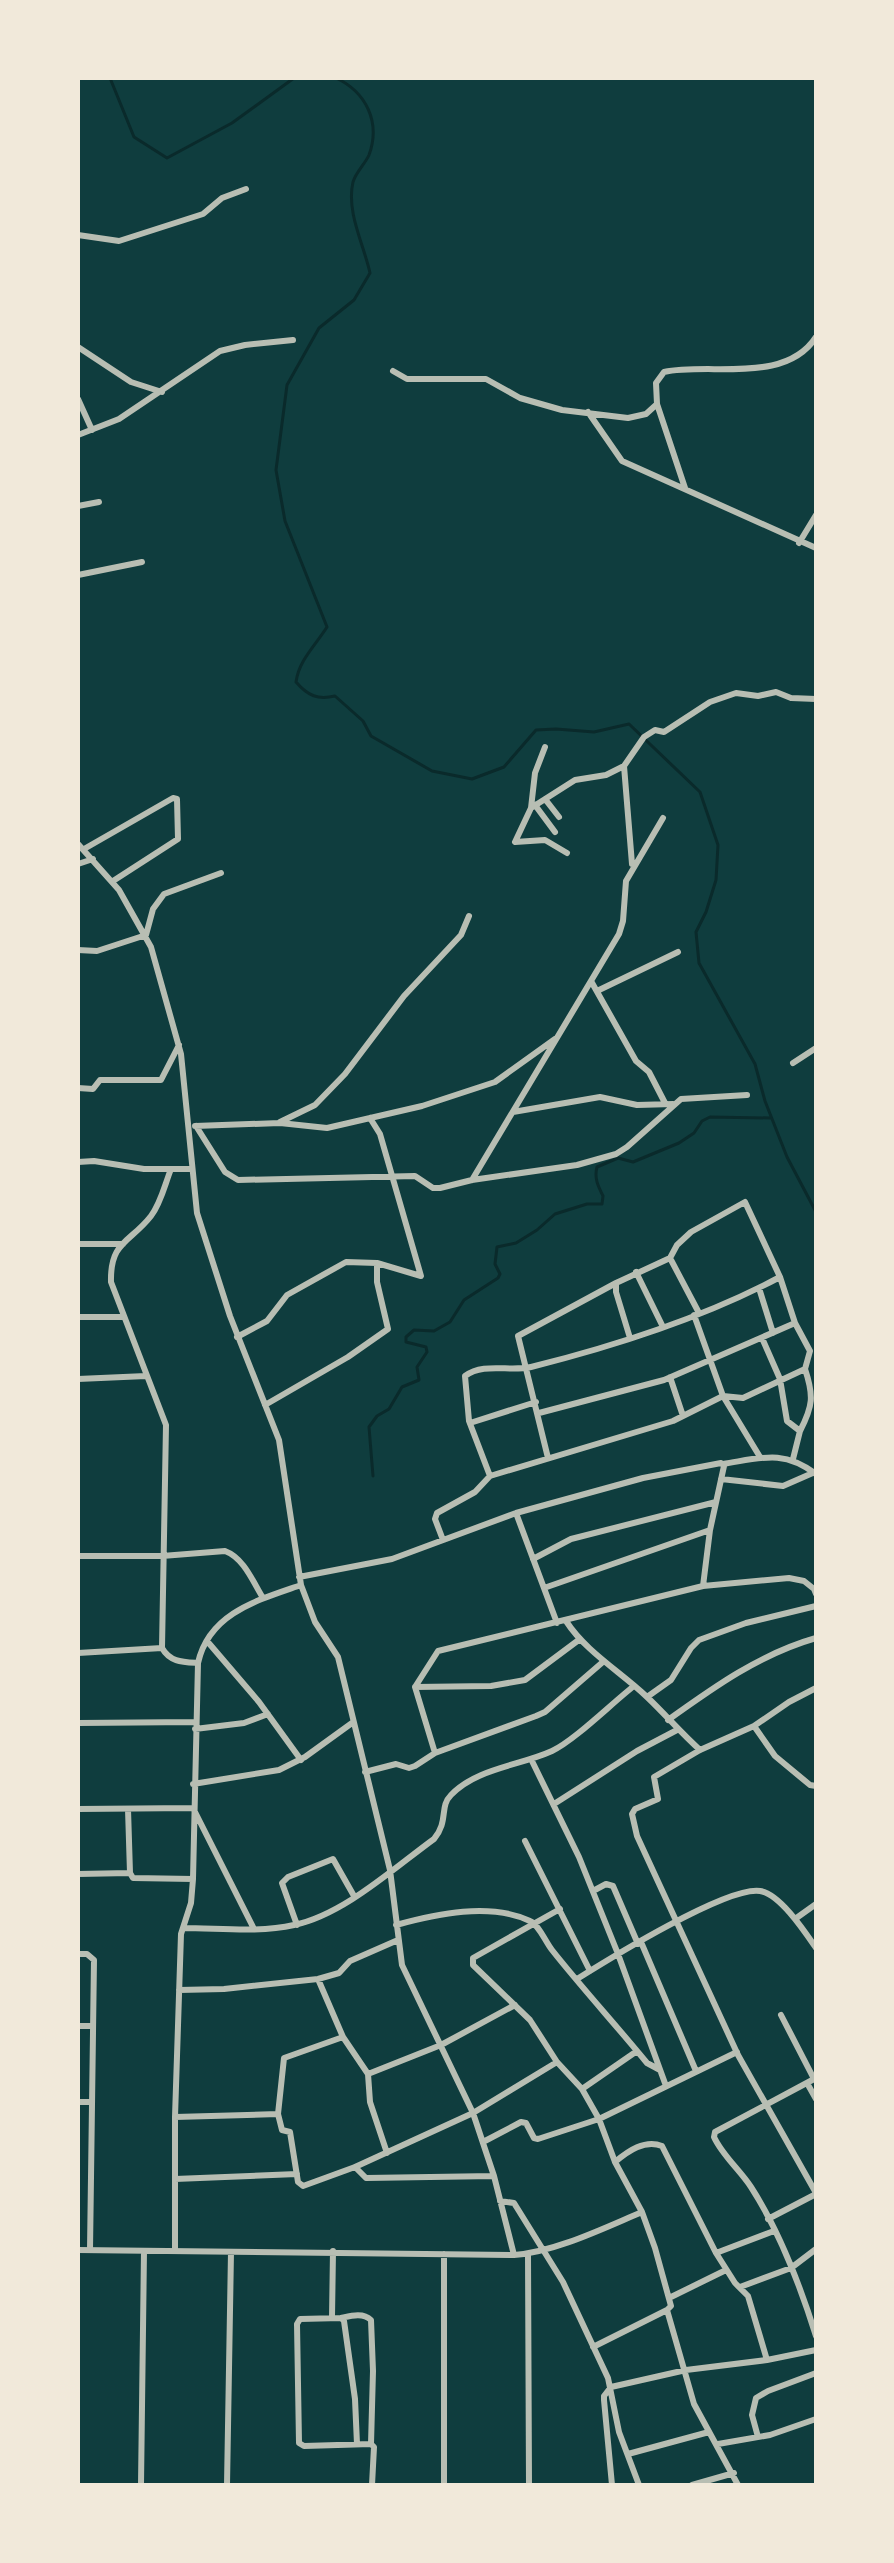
<svg xmlns="http://www.w3.org/2000/svg" width="894" height="2563" viewBox="0 0 894 2563" font-family="Bitter,serif">
<style>
.lines{fill:none;stroke-linecap:round;stroke-linejoin:round}
.stream{stroke:#0a2a2b;stroke-width:3}
.minor{stroke:#b8beb3;stroke-width:6}
</style>
<rect width="100%" height="100%" fill="#0f3d3e"/>
<g class="lines">
<path class="stream" d="M110,78L134,137L167,158L232,123L294,78
M336,78C366,92 381,122 369,155C365,164 356,172 353,182C346,212 364,245 370,273L354,300L319,328L287,385L276,470L285,521L327,627C315,646 299,660 296,682C308,696 318,700 335,696L363,721L371,736L432,771L472,779L504,767L536,730L556,729L594,732L629,724L700,792L718,845L716,880L706,912L696,932L699,963L755,1064L765,1101L787,1157L816,1212
M373,1476L369,1427L377,1416L389,1409L402,1387L419,1380L417,1367L427,1352L426,1347L406,1342V1337L414,1330L434,1331L450,1322L464,1300L498,1278L500,1274L495,1264L497,1247L516,1243L537,1230L555,1214L587,1204H602L603,1196C598,1186 594,1178 597,1167L618,1158L633,1162L679,1143L694,1133L702,1121L710,1117L771,1118"/>
<path class="minor" d="M78,235L119,241L203,214L222,198L246,189
M78,347L131,382L162,392
M393,371L407,379H486L520,398L562,410L628,418L646,414L657,404
M78,399L92,430
M588,412L622,461L816,548
M78,435L119,419L220,351L245,345L293,340
M685,488L657,404L656,383L664,372C710,362 785,385 816,337
M78,506L99,502
M799,543L816,515
M78,575L142,562
M545,747L535,773L531,808L575,780L606,775L624,766
M545,799L559,817
M535,805L555,832
M531,808L515,842L545,840L567,853
M78,844L119,890L151,947L181,1054L197,1213L230,1316L279,1440L301,1585L315,1622L338,1657L390,1870L402,1965L473,2113L494,2176L514,2255
M84,849L173,798L177,799L178,839L113,881
M78,864L93,859
M632,864L624,766L644,737L655,730L664,732L710,702L736,693L758,696L776,692L791,698L816,699
M78,950L97,951L146,935L153,909L164,894L221,873
M591,981L636,1061L649,1072L665,1103
M597,991L678,952
M793,1063L816,1048
M78,1088L93,1089L100,1080H161L179,1045
M513,1112L600,1097L637,1105L673,1104
M280,1122L315,1105L345,1074L404,996L461,935L469,916
M195,1126L280,1123L327,1128L422,1106L495,1082L555,1039
M196,1126L225,1172L238,1180L415,1176L433,1188H440L472,1180L577,1165L616,1154L627,1147L681,1099L747,1095
M78,1162L94,1161L144,1169H192
M171,1169C165,1184 161,1203 151,1216C130,1243 110,1241 111,1282L166,1425L162,1648C170,1662 182,1662 198,1663
M472,1180L619,934L623,921L626,881L663,818
M78,1244H123
M670,1258L699,1313
M636,1272L663,1327
M759,1288L773,1333
M694,1315L723,1396L760,1457
M78,1317H124
M795,1323L810,1351L805,1369
M237,1337L267,1321L287,1295L346,1262L377,1263L421,1276L380,1134L370,1118
M630,1338L616,1292V1283L670,1258L677,1245L691,1232L745,1202L780,1277
M762,1338L780,1379L787,1421L800,1431L793,1459
M670,1377L683,1416
M78,1379L146,1376
M265,1405L348,1357L388,1329L377,1282V1263
M470,1423L536,1402
M548,1458L518,1336L616,1283
M723,1464C761,1458 783,1449 816,1474
M490,1476L469,1421L465,1376C484,1362 509,1372 531,1367C615,1346 703,1318 780,1277L795,1323L664,1380L539,1413
M721,1479L783,1486L815,1472
M516,1513L557,1623
M443,1540L435,1519L437,1513L475,1492L490,1476L673,1421L723,1396L743,1398L805,1369C814,1396 813,1406 800,1431
M78,1556H162L225,1551C244,1558 253,1582 263,1598
M533,1559L571,1539L716,1502
M299,1577L392,1559L516,1513L643,1478L721,1463L724,1466L710,1530L703,1586
M544,1588L710,1530
M566,1621C586,1652 621,1672 647,1697C665,1714 681,1733 700,1750
M207,1641L259,1702L301,1760
M78,1653L162,1648
M415,1687L491,1686L525,1680L580,1639
M816,1688L789,1702L754,1726L700,1750L654,1777L658,1799L635,1809L632,1814L637,1836L738,2055L816,2193
M647,1697L671,1680L691,1648L699,1640L746,1623L816,1606
M668,1720C714,1687 760,1654 816,1638
M78,1723L195,1722
M754,1726L775,1756L810,1785L816,1786
M195,1729L244,1723L268,1714
M435,1753L415,1687L438,1651L703,1586L789,1578L804,1581L814,1589L816,1594
M531,1759L579,1857L618,1954L666,2086
M365,1772L396,1764L409,1768L415,1766L435,1753L536,1716L545,1712L604,1661
M193,1784L279,1770L305,1757L352,1723
M554,1804L637,1751L677,1730
M78,1809L193,1808L254,1929
M128,1809L130,1873L133,1878L193,1879
M525,1841L590,1971
M78,1874L130,1873
M593,1891L606,1884L613,1886L638,1944
M560,1909L473,1958V1965L530,2020L557,2062L582,2089L599,2119L615,2162L642,2212L655,2248L671,2306L667,2310L694,2404L738,2485
M795,1919L816,1904
M297,1925L282,1883L288,1877L333,1859L354,1896
M396,1925C436,1914 490,1902 530,1921C539,1925 545,1941 552,1950C582,1988 616,2025 647,2063L660,2070
M183,1928C219,1928 259,1933 294,1925C343,1915 394,1868 434,1839C449,1821 439,1807 451,1795C477,1768 519,1766 552,1751C575,1740 612,1703 634,1686
M641,1942L696,2071
M78,1954H87L94,1960L90,2250
M318,1979L343,2037L368,2074L370,2102L387,2153
M577,1979C609,1959 727,1886 760,1891C780,1894 805,1932 816,1948
M179,1990L224,1989L318,1979L339,1973L350,1961L398,1940
M781,2015L814,2079
M78,2026H92
M368,2074L441,2045L515,2005
M816,2078L715,2132L714,2137C722,2155 740,2170 751,2187C780,2232 800,2285 816,2336
M807,2083L816,2099
M582,2089L637,2051
M78,2102H91
M278,2114L282,2130L290,2132L298,2182L303,2186L355,2167L473,2113L557,2062
M175,2117L278,2114L284,2058L343,2037
M483,2142L521,2122L526,2123L534,2138L538,2139L599,2119L737,2052
M615,2162C628,2151 645,2139 662,2146L716,2253L735,2283L748,2296L767,2360
M355,2167L366,2178L494,2176
M175,2179L297,2174
M500,2201L514,2203L563,2282L608,2378L619,2432L639,2485
M768,2219L816,2194
M78,2250L514,2255C555,2252 604,2228 642,2212
M175,2251V2117L181,1934L191,1903L193,1879L198,1663C209,1613 258,1600 301,1585
M716,2253L774,2231
M444,2254V2485
M528,2254L529,2485
M740,2287L791,2268L816,2249
M669,2298L726,2270
M332,2317L333,2251
M341,2318C350,2316 363,2312 371,2320L373,2371L371,2444
M593,2347L667,2310
M758,2437L752,2415L756,2398L768,2391L816,2373
M357,2444L355,2399L344,2321L341,2318L300,2319L297,2324L299,2443L304,2446L371,2444L374,2447L372,2485
M718,2444L770,2435L816,2419
M628,2454L709,2432
M141,2485L144,2251
M227,2485L231,2252
M612,2485L604,2400V2396L611,2387L686,2370L767,2360L816,2350
M692,2485L734,2473"/>
</g>
<rect width="894" height="2563" fill="none" stroke="#f1e9da" stroke-width="160"/>
</svg>
